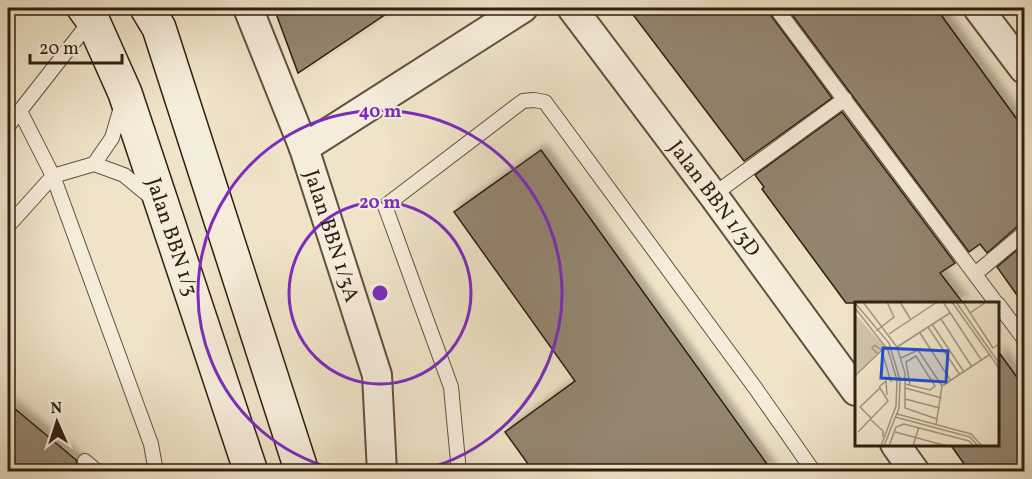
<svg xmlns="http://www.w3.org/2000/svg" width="1032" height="479" viewBox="0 0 1032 479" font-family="Vollkorn,serif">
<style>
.building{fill:#938570;stroke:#301f11;stroke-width:1.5;filter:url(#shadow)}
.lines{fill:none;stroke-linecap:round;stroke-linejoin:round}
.lane-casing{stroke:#60503f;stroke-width:16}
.street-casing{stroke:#60503f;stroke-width:32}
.secondary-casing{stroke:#301f11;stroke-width:36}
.lane{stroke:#f5eddb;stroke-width:14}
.street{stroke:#f5eddb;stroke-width:28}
.secondary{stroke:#f5eddb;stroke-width:33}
.ring{fill:none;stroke:#7b2cbf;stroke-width:3}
.labels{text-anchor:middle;stroke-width:4.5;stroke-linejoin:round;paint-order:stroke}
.street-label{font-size:21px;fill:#301f11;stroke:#f5eddb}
.inset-road{fill:none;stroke:#a3957f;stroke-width:1.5}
.view{fill:#1d4ed8;fill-opacity:0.15;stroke:#1d4ed8;stroke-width:3}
.inset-edge{fill:none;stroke:#301f11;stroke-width:3}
.centre{fill:#7b2cbf;stroke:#f5eddb;stroke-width:3}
.ring-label{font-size:18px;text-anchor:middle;font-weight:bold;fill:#7b2cbf;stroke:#f5eddb;stroke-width:4.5;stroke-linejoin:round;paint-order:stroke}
</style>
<defs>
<filter id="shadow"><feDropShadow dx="5.5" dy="-5.5" stdDeviation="3" flood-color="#0004"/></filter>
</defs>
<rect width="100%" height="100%" fill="#efe4c8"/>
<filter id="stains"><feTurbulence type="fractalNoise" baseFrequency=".00333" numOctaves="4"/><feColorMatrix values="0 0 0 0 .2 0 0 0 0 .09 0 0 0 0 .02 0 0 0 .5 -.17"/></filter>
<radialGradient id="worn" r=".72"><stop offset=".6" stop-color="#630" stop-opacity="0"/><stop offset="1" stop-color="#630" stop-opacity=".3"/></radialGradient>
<path class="building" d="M274,8H395L298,73Z
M628,8H767L769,13L832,98L744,161Z
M787,8H936L1024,129V224L1018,226L987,253L980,244L969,252Z
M842,112L955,263L940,273L963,303H846L762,189L764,187L755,175Z
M541,150L772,471H533L505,432L575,381L454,212Z
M1024,244V305L997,267Z
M998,351L1024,387V471H969L950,444H998Z
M8,403L76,460L77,465L83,471H8Z"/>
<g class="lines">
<defs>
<path id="lane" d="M776,8L997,304
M20,111L53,176L64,206L151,444L156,472
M8,126L92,19
M94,164L124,175L153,199
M713,195L845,99
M8,226L53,176L94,164L112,138L122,104
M975,274L1024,233
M998,304L1024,339
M85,461L98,472
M459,472L451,387L385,206L523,101L534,100L545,102L756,389L814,472"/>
<g id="street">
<path id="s1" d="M248,8L304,148L377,375L382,472"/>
<path id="s2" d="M572,8L713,195L856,391"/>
<path d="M978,8L1024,69"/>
<path d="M304,148L523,8"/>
<path d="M895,444L915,472"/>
</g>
<g id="secondary">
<path id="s3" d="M84,8L92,19L125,93L251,472"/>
<path d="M147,8L159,28L302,472"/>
</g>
</defs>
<use href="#lane" class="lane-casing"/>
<use href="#street" class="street-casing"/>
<use href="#secondary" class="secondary-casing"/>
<use href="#lane" class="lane"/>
<use href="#street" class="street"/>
<use href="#secondary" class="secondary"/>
</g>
<g class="ring">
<circle cx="380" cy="293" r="91"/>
<path d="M344 471A182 182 0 1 1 416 471"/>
</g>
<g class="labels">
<g class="street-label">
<text dy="7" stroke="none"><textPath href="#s2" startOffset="238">Jalan BBN 1/3D</textPath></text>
<text dy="7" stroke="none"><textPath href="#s1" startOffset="243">Jalan BBN 1/3A</textPath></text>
<text dy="7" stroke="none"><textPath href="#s3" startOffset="246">Jalan BBN 1/3</textPath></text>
</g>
</g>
<g transform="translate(855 302)">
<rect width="144" height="144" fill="#efe4c8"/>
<path d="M0,12L29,44L3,71L0,70Z" fill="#cfc3a9"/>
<path class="inset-road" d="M8,0L42,45L50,71V106L82,117M45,0L56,18M88,0L127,59M97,0L144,66M101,0L144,61M108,0L138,46L144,42M0,1L34,41L45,78L44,106L29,144M0,6L33,48L42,78L41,104L26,144M115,11L131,0M86,17L117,65M77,22L109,70M73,25L105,73M21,29L39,15L32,0M65,31L96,79M34,32L82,0M42,45L95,11M23,52L17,46L20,43L26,48M28,53L36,80M46,56L63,48L87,84L81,123M0,74L31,44M50,82L75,88L80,84L61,54L51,60L55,83M87,84L134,53M24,85L31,79L32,93M50,86L87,96M50,97L85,106M42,112L116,132L127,144M40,115L115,135L123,144M15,117L28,129V135M3,130L33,99L25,86L5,105L16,116M40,130L92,144M34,144L41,125L49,122L114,139L119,144M58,144L64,125"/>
<path class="view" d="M28,46L93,49L91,80L26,76Z"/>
<rect width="144" height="144" class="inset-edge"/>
</g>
<circle cx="380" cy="293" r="9" class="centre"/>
<g class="ring-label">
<text x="380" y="117">40 m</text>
<text x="380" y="208">20 m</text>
</g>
<rect width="1032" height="479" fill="none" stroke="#efe4c8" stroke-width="30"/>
<rect x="9" y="9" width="1014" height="461" fill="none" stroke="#301f11" stroke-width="3"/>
<rect x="15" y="15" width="1002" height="449" fill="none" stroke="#301f11" stroke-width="1.5"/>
<g transform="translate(57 422) rotate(357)" stroke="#f5eddb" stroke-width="4.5" paint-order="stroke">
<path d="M0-4.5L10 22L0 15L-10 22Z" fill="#301f11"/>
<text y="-9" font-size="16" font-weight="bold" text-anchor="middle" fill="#301f11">N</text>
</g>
<path d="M30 54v9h92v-9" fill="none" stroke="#301f11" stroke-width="3"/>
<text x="39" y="54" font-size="18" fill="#301f11" stroke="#f5eddb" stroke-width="4.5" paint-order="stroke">20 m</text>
<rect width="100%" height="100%" filter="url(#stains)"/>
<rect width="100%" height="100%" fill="url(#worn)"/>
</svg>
